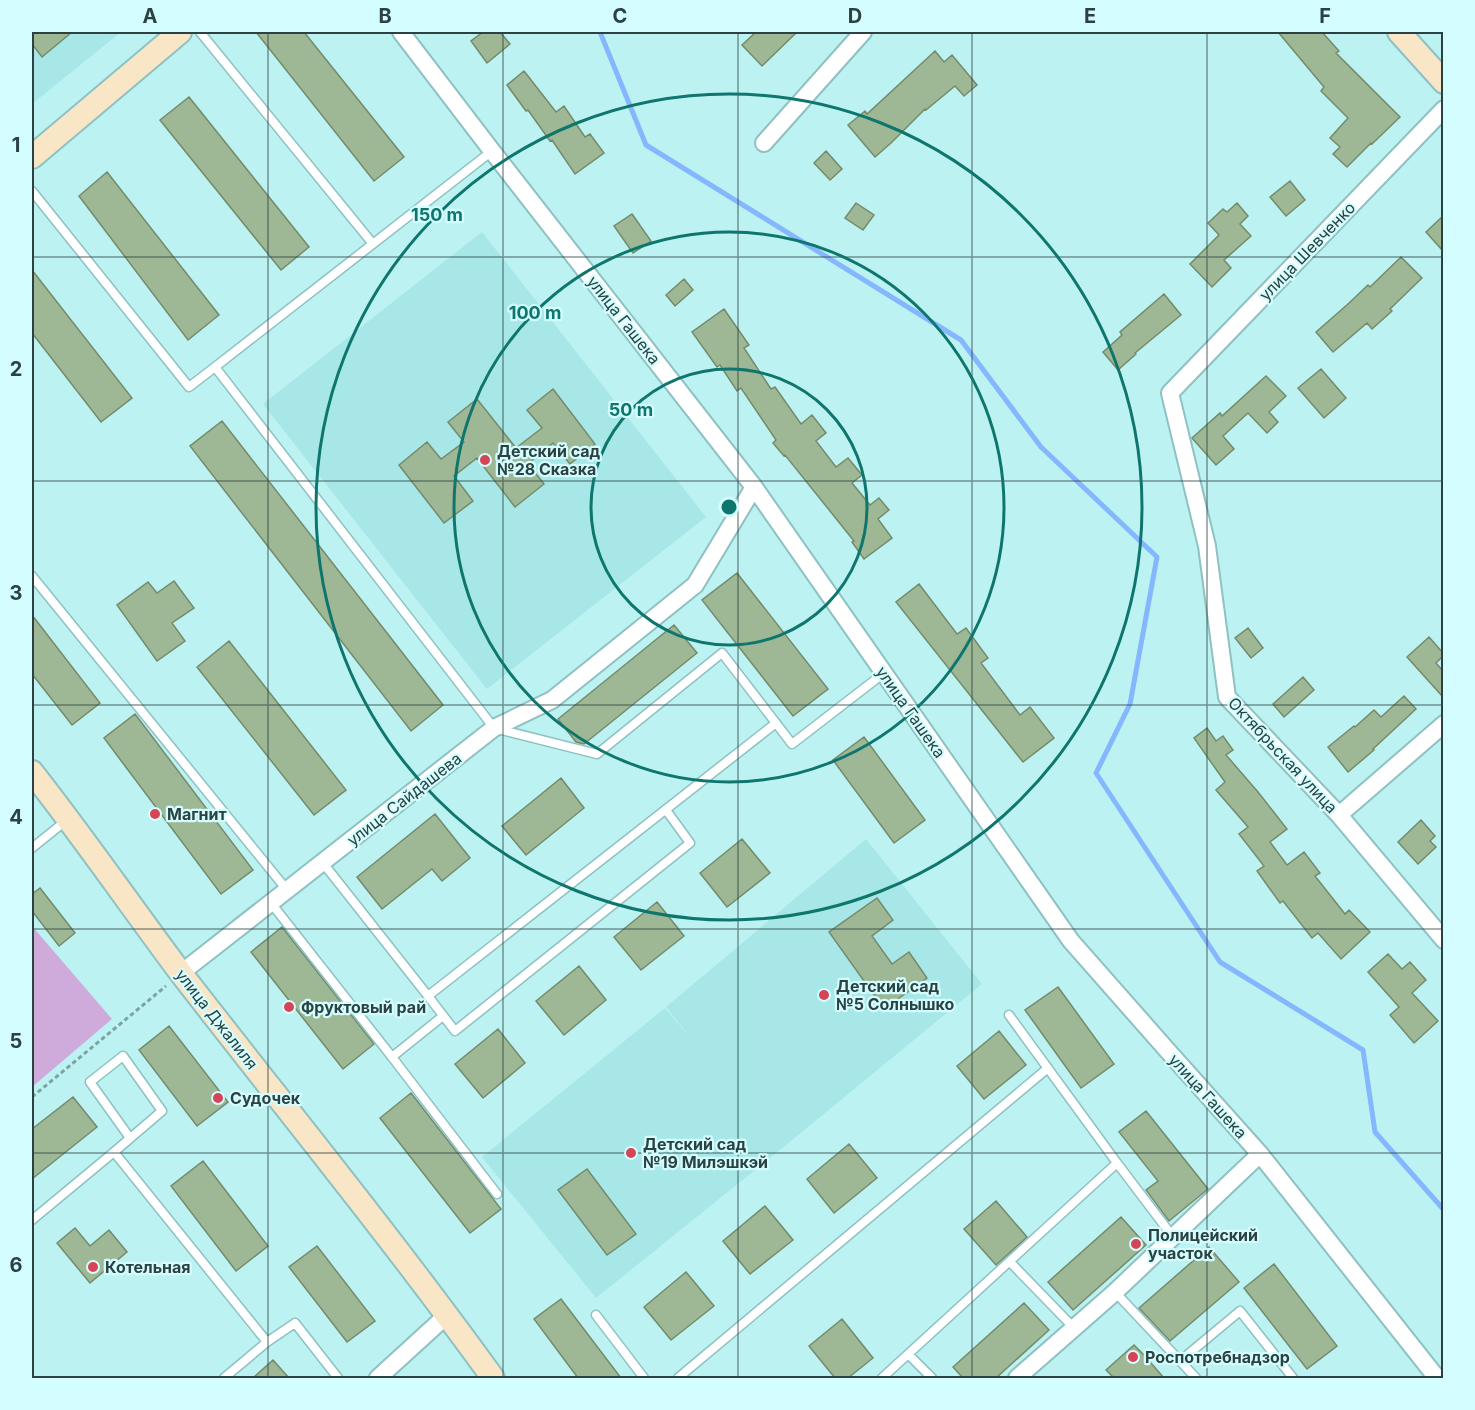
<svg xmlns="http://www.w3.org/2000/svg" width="1475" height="1410" viewBox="0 0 1475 1410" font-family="Inter,sans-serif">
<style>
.built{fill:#a7e7e8}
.green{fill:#cfabdc}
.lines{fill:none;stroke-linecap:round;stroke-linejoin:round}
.stream{stroke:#85b7fe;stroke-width:5}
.building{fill:#9eb795;stroke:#738b6b;stroke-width:1.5}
.lane-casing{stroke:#8dc1c2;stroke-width:11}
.street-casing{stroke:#8dc1c2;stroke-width:20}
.secondary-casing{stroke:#8dc1c2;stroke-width:26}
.path{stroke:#7da4a5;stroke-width:3;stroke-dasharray:4.5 3;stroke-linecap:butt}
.lane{stroke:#fff;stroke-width:8}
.street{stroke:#fff;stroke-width:16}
.secondary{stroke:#f9e6c6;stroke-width:22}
.grid{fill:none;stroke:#2c4141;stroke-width:1.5;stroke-opacity:0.55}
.ring{fill:none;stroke:#0f766e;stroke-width:3}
.poi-dot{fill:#d54557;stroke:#d3fdfe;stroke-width:2}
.labels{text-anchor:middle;stroke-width:4.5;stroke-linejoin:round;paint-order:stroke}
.street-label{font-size:16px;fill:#2c4141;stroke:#d3fdfe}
.poi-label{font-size:16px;font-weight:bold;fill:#2c4141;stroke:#d3fdfe;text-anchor:start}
.centre{fill:#0f766e;stroke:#d3fdfe;stroke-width:3}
.ring-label{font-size:18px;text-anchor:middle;font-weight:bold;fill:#0f766e;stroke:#d3fdfe;stroke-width:4.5;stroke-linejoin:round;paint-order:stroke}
.neatline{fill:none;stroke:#2c4141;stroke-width:2}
.grid-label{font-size:20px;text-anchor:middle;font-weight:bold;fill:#2c4141}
</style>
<rect width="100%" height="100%" fill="#bdf2f3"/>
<path class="built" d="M32,32H121L32,104Z
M482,232L706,517L487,689L263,404Z
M866,839L982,984L780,1150L596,1298L482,1157L665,1008L693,1041L666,1007Z"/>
<path class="green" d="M32,926L112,1019L32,1087Z"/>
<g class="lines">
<path class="stream" d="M600,32L646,145L961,340L1041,447L1157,557L1130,704L1096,773L1220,962L1363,1050L1375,1132L1444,1210"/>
</g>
<path class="building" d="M32,32H72L42,57L32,44Z
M256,32H304L404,157L374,181Z
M483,32H500L510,44L487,63L471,41Z
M756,32H797L762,66L742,45Z
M1278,32H1322L1339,51L1336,53L1400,117L1372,144L1371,143L1347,167L1333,154L1340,147L1330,138L1348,118L1321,91L1324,87Z
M935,51L944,62L952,55L977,85L964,96L955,86L926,110L925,109L891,143L875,157L848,125L865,111L867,114Z
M524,71L556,112L564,106L585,137L590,134L604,153L575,174L552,140L550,141L528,110L526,111L507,85Z
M189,97L309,247L281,270L160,120Z
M826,151L842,169L830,180L814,163Z
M107,172L219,315L188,340L79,196Z
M1290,181L1305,200L1286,216L1270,197Z
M856,203L874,215L863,230L845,218Z
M1237,203L1248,216L1240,224L1251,236L1224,260L1231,268L1212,287L1190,264L1219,235L1208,223L1223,209L1227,212Z
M632,214L651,241L633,253L614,226Z
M1443,216V251L1426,232Z
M1401,257L1422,278L1390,309L1392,311L1372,329L1367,323L1333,352L1316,332L1348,304L1368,285L1370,287Z
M32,270L132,398L101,422L32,333Z
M684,279L693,290L675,306L666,295Z
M1164,294L1181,315L1135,353L1136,354L1118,370L1103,352L1122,335L1120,332Z
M724,309L749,345L744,348L771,389L775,387L801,424L812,415L826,433L816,441L836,467L848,458L862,475L852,483L870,505L879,498L889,510L878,519L892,538L864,559L852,542L854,541L785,455L784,456L773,443L776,440L741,388L737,391L720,365L717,367L692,332Z
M1321,369L1346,398L1324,418L1298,388Z
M1266,376L1286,396L1269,412L1278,422L1267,433L1248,413L1223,436L1234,449L1216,465L1192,438L1220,413L1222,416Z
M553,389L595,444L570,464L553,443L528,464L544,484L515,507L477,458L454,476L473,501L444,523L399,465L427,442L441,459L464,442L448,422L477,399L516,448L542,428L527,410Z
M222,421L443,705L411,731L190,446Z
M737,573L828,689L793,716L702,600Z
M174,581L194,608L172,623L185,641L157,661L117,605L148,582L157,593Z
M919,584L957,634L966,628L988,658L981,663L1020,715L1030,707L1054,738L1023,762L896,602Z
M32,615L100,703L72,725L32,674Z
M674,625L697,653L584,744L576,742L558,719Z
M1248,628L1263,648L1251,658L1235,638Z
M1429,637L1443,653V656L1436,663L1443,671V697L1407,657Z
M229,641L346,790L314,815L197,667Z
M1303,677L1314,690L1284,717L1273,704Z
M1404,696L1416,709L1373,749L1374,750L1348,772L1328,747L1354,726L1355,727L1374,710L1381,717Z
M135,714L253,870L221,894L104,738Z
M1207,728L1216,741L1223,736L1233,750L1226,755L1258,792L1287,829L1270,842L1287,865L1304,852L1320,873L1315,876L1345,914L1349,910L1370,932L1341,959L1318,933L1312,938L1283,901L1280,903L1257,871L1264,866L1239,834L1248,827L1216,790L1225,782L1194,738Z
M864,737L925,820L894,843L833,760Z
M561,778L584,808L526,855L502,826Z
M435,814L470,858L442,881L432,869L382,909L357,877Z
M1421,820L1435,836L1430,841L1436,847L1418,864L1398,842Z
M742,839L770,873L727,907L700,873Z
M40,888L75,933L59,946L32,911V894Z
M877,898L893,920L872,936L892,964L909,952L927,978L884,1009L829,932Z
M657,902L684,936L641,970L614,937Z
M282,927L374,1044L343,1069L251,952Z
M1388,954L1402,969L1410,962L1426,980L1412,993L1438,1021L1414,1043L1390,1015L1399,1007L1368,972Z
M579,966L606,1000L564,1035L536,1001Z
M1058,987L1114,1064L1081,1088L1025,1010Z
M169,1026L228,1102L197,1126L139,1050Z
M498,1029L525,1063L483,1098L455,1064Z
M999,1031L1026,1065L984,1099L957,1066Z
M411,1093L501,1209L470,1233L380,1118Z
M73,1097L97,1127L32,1179V1129Z
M1146,1111L1208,1189L1169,1221L1146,1190L1158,1181L1119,1132Z
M849,1144L877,1178L834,1213L807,1179Z
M203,1161L268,1246L236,1271L171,1186Z
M587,1169L636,1234L607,1255L558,1190Z
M996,1201L1027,1237L996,1265L964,1229Z
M765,1206L793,1240L750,1274L723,1241Z
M1121,1217L1146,1245L1073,1310L1048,1282Z
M75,1228L90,1246L109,1230L127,1252L90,1283L57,1243Z
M317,1246L375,1321L347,1342L289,1267Z
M1209,1247L1239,1282L1170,1341L1139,1308Z
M1274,1264L1337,1346L1307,1369L1244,1288Z
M686,1272L714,1306L671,1340L644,1307Z
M561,1299L621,1378H578L534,1319Z
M1024,1303L1049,1330L996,1378H963L953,1367Z
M842,1319L873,1358L848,1378H835L809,1346Z
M1134,1345L1144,1355L1164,1378H1114L1106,1370Z
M273,1360L289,1378H253Z"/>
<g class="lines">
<defs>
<path id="lane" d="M200,32L373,244
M492,151L215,367L494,728L597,754L722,653L792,744L884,673
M32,191L189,387L215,367
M32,576L287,890
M32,848L68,819
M323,863L428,996L776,723
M271,903L392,1057L443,1016
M428,996L455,1031L690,843L666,810
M392,1057L497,1194
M130,1138L90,1082L123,1056L162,1111L114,1152L267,1342
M1117,1163L1173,1237
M32,1220L114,1152
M1010,1262L1074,1328
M1115,1292L1196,1378
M596,1315L644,1378
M909,1355L932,1378
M1180,1361L1240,1311L1293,1378
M224,1378L267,1342L295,1323L338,1378
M678,1378L1048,1068
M882,1378L1117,1163L1009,1015"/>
<path id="street" d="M401,32L492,151L754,487L1071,941L1167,1050L1260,1154L1437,1378
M1444,109L1170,393L1207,546L1227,697L1339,815L1444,940
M764,143L863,32
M1339,815L1444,724
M181,973L494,728L552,700L695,585L754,487
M378,1378L447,1315
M1017,1378L1115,1292L1260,1154"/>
<path id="secondary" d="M1399,32L1444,82
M32,157L180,32
M32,772C84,838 132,908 183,976C287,1110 394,1241 493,1378"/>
</defs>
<use href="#lane" class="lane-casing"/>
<use href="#street" class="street-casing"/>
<use href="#secondary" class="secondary-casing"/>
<path class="path" d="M32,1097L166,986"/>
<use href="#lane" class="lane"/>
<use href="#street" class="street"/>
<use href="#secondary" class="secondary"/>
</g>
<path class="grid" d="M268,32V1378M503,32V1378M738,32V1378M972,32V1378M1207,32V1378M32,257H1444M32,481H1444M32,705H1444M32,929H1444M32,1153H1444"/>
<g class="ring">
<circle cx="729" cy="507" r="138"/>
<circle cx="729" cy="507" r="275"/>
<circle cx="729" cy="507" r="413"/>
</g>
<g class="poi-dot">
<circle cx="485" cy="460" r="6"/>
<circle cx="155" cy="814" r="6"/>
<circle cx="824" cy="995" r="6"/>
<circle cx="289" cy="1007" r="6"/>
<circle cx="218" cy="1098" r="6"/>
<circle cx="631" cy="1153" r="6"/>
<circle cx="1136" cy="1244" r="6"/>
<circle cx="93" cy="1267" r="6"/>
<circle cx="1133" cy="1357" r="6"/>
</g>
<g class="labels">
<g class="street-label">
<text transform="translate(1307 251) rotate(-46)" y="6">улица Шевченко</text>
<text transform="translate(624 320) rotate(52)" y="6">улица Гашека</text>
<text transform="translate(911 712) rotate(55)" y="6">улица Гашека</text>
<text transform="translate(1283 755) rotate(47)" y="6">Октябрьская улица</text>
<text transform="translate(404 799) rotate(-38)" y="6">улица Сайдашева</text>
<text transform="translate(217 1019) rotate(52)" y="6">улица Джалиля</text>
<text transform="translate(1208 1096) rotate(48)" y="6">улица Гашека</text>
</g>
<g class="poi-label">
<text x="497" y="457">Детский сад<tspan x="497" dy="18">№28 Сказка</tspan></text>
<text x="167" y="820">Магнит</text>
<text x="836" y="992">Детский сад<tspan x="836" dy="18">№5 Солнышко</tspan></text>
<text x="301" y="1013">Фруктовый рай</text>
<text x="230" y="1104">Судочек</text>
<text x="643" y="1150">Детский сад<tspan x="643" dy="18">№19 Милэшкэй</tspan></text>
<text x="1148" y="1241">Полицейский<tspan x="1148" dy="18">участок</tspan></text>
<text x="105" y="1273">Котельная</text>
<text x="1145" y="1363">Роспотребнадзор</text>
</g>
</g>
<circle cx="729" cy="507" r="9" class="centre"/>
<g class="ring-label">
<text x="437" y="221">150 m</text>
<text x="535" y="319">100 m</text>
<text x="631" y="416">50 m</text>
</g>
<rect width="1475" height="1410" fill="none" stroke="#d3fdfe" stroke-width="66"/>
<rect x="33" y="33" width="1409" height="1344" class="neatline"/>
<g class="grid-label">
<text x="150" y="23">A</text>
<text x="385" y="23">B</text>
<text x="620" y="23">C</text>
<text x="855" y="23">D</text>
<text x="1090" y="23">E</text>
<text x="1325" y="23">F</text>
<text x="16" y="152">1</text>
<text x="16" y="376">2</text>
<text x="16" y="600">3</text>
<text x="16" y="824">4</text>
<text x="16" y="1048">5</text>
<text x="16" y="1272">6</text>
</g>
</svg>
